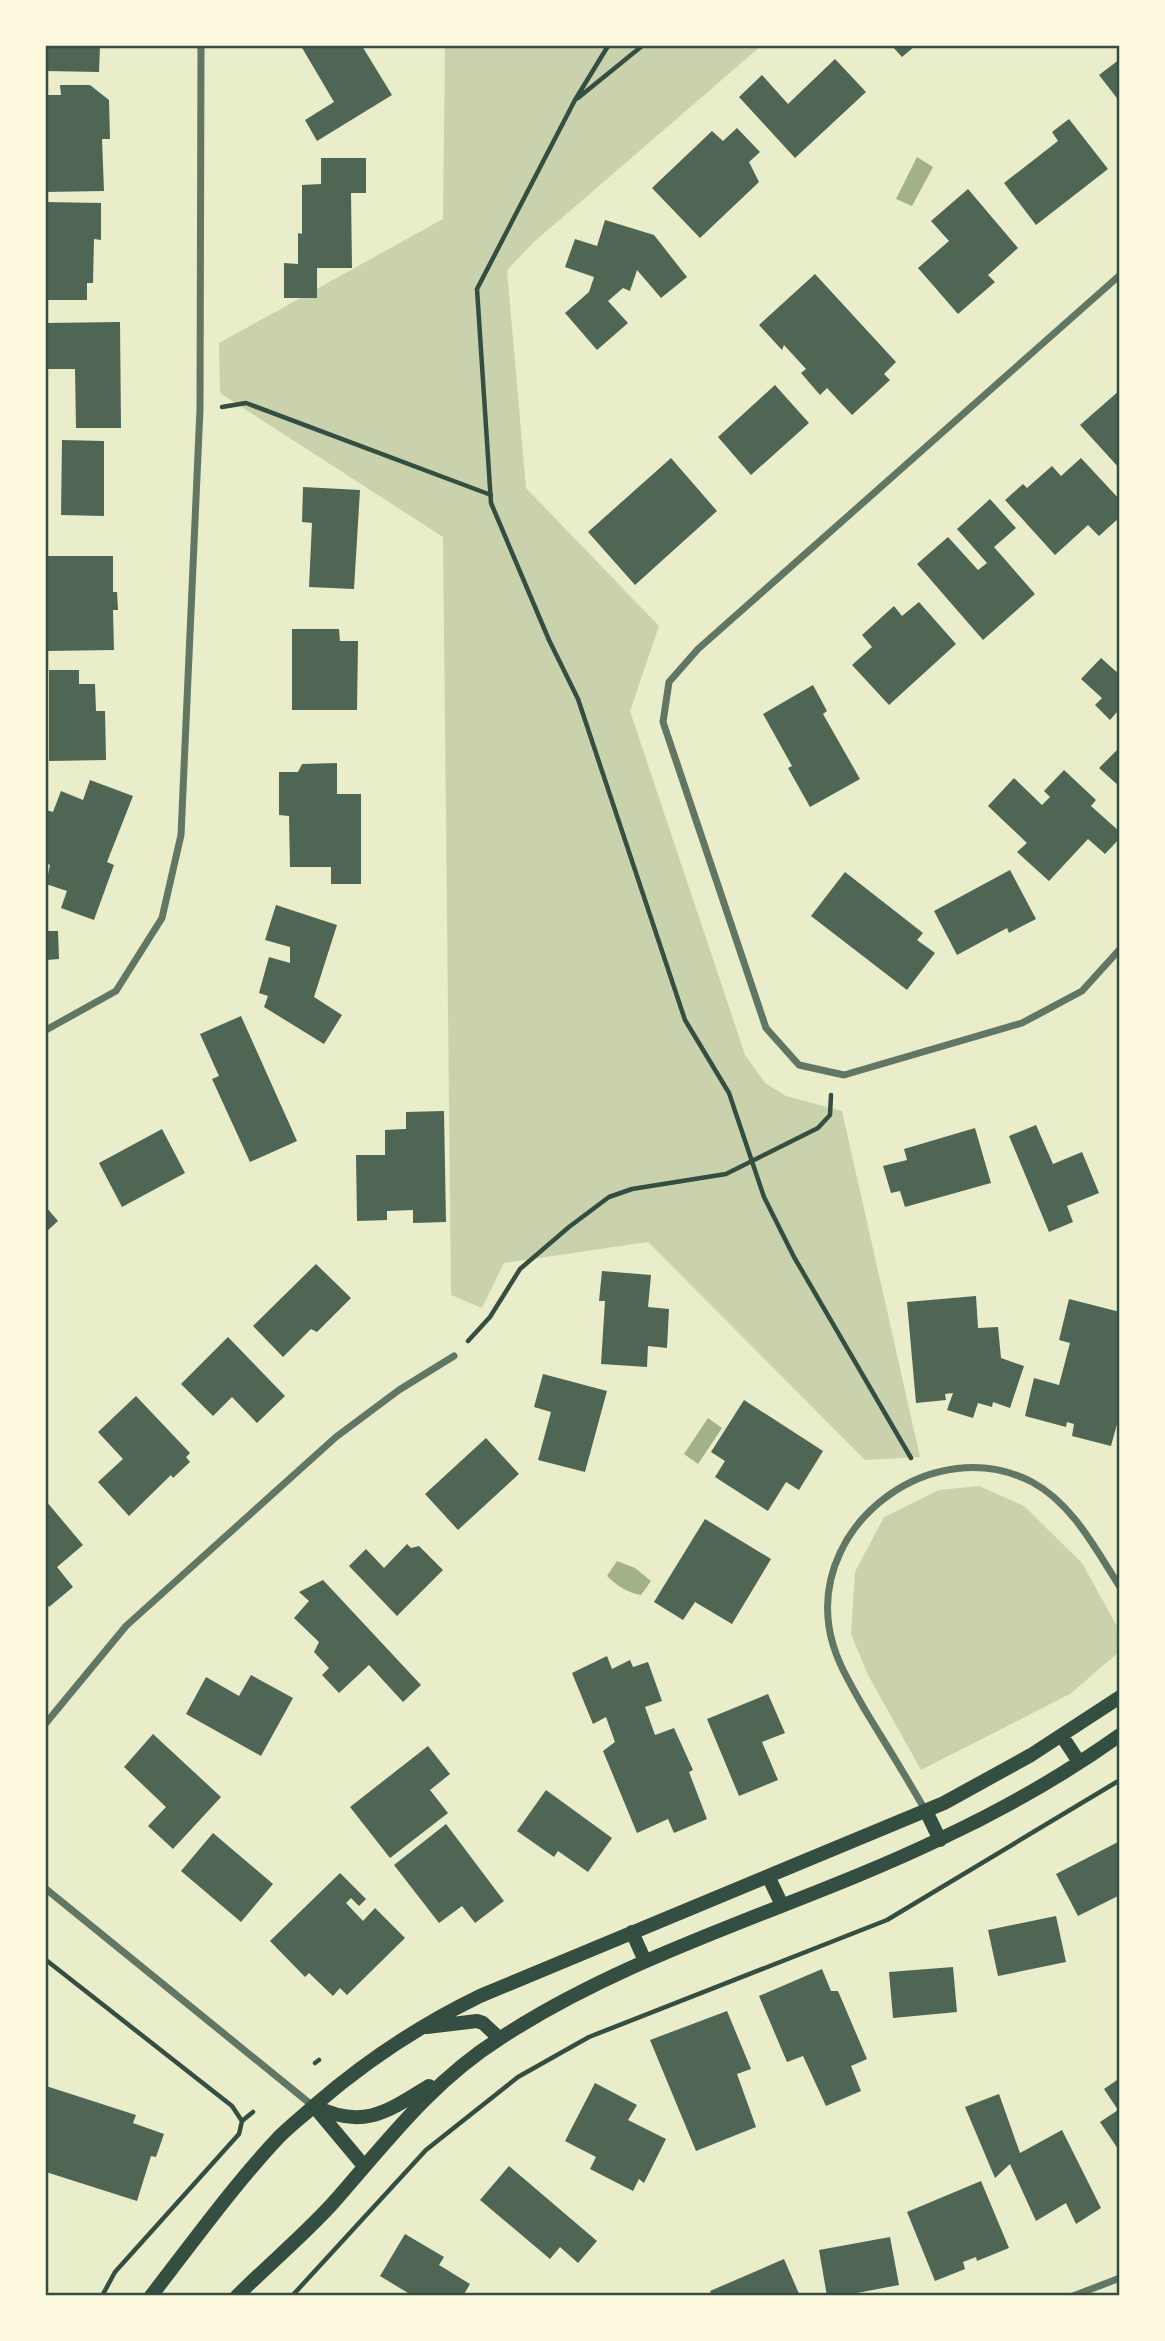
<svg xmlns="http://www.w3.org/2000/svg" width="1165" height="2341" viewBox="0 0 1165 2341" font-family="'Sofia Sans Condensed',sans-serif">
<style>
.green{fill:#cad2ad}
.water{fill:#a3b18a}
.building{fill:#4f6655}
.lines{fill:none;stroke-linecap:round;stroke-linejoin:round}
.path{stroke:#344e41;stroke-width:4.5}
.minor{stroke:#617663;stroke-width:7}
.secondary{stroke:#344e41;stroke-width:14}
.neatline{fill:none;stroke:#344e41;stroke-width:2.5}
</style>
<rect width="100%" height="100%" fill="#e9edc9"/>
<path class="green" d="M445,46H761L534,242L507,270L526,488L659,626L630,711L745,1055L765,1083L786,1096L842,1111L920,1457L865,1460L648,1242L504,1263L482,1308L451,1295L443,537L220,393L219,343L443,219Z
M979,1486L1024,1506L1082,1563L1119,1630V1652L1070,1694L921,1770L868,1675L851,1634L855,1572L884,1517L939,1490Z"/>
<path class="water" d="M917,157L933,167L912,206L896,199Z
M708,1418L722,1428L698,1464L684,1454Z
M617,1561L635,1568L651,1581L641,1595C628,1593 616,1585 607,1576Z"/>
<path class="building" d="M46,46H100L99,72L46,71Z
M301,46H362L392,95L317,141L305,120L334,102Z
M892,46H915L902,57Z
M835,59L866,92L795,158L739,97L762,75L788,104Z
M1120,59V102L1099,75Z
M60,85H90L109,100L110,139H102L104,191L46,192V144H48L46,95H61Z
M1069,119L1108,169L1036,225L1004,183L1058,141L1052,132Z
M737,128L760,152L749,162L759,182L700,238L652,188L712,131L723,141Z
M321,158H366V193H351L352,268H317V298H284V263L298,264V233L302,234V185L321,184Z
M968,189L1018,248L988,275L995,282L958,314L918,268L949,241L931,221Z
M46,202L101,203V240L94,239L93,283H87V300H46Z
M605,220L654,235L687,277L661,298L637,270L630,291L623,288L608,301L628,323L597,350L565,313L589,292L594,277L565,267L575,239L597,246Z
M815,274L896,362L884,374L890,380L852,415L827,388L820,395L801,373L806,369L784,345L782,350L759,325Z
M120,322L121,428H76L75,369H46V323Z
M775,385L809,423L751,475L718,437Z
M1120,390V469L1080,425Z
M62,440L104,441V516L61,515Z
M671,458L717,511L635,585L588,532Z
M1081,458L1120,500V517L1099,536L1088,525L1055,555L1005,500L1023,484L1027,488L1052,466L1061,476Z
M303,487L360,490L354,589L309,587L312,523L302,522Z
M990,499L1016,528L994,547L1035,594L983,640L917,564L948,537L978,570L987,563L957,529Z
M48,556H113V592H117L118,610H113L114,650L46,651Z
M919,602L956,644L889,705L852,665L872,647L862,635L894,606L902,616Z
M292,629H339L340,641H358L357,710H292Z
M1101,658L1120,675V714L1117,712L1110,720L1095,705L1102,698L1081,679Z
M49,670H79V684H95L96,711H105L106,760L49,761Z
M813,685L827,711L823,714L860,779L810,807L788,768L792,766L763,714Z
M1120,747V787L1099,768Z
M337,763V794H361V884H331V867H290L289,816L279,815V772H298L302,764Z
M1064,770L1096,800L1091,806L1120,832V838L1105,854L1088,839L1049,881L1017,852L1027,843L988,806L1014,778L1042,805L1050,797L1044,791Z
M90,780L133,796L107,862L114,865L94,920L61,908L67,891L46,884L50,865L46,863V810L53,812L61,791L83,800Z
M1010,870L1036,919L1009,933L1007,928L957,955L934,911Z
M845,872L923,933L917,940L935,953L907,990L811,916Z
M276,905L337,925L314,997L342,1015L324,1044L264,1007L268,996L259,993L269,957L290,963V947L265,940Z
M46,931H58L59,959L46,960Z
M241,1016L297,1141L250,1162L212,1079L219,1076L200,1034Z
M444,1111L446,1222L413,1223V1210L387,1211V1220L357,1221L356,1155H385V1130L406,1129V1112Z
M1036,1125L1053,1164L1082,1152L1099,1193L1067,1206L1073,1222L1049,1232L1009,1136Z
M975,1128L991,1183L905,1207L900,1191L891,1193L883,1166L907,1160L904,1149Z
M162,1129L185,1173L122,1207L99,1163Z
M46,1207L58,1221L46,1232Z
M316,1264L351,1298L317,1332L311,1329L283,1357L253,1326Z
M602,1271L651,1275L648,1307L669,1309L667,1348L648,1346L647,1367L601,1364L605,1301H599Z
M976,1296L978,1328L998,1327L1001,1358L1024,1366L1010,1408L993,1402L992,1407L978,1403L973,1418L947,1410L953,1393L945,1394L946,1400L916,1403L907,1302Z
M1069,1299L1120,1312V1413L1111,1446L1072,1436L1074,1424L1067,1422L1066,1427L1025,1416L1034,1378L1059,1385L1070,1343L1059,1340Z
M228,1337L285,1396L257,1423L232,1397L213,1416L181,1384Z
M543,1374L607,1391L585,1472L538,1460L551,1412L534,1407Z
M136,1396L190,1453L186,1457L190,1462L173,1478L171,1475L129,1516L98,1482L123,1459L98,1432Z
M744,1400L823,1451L799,1490L786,1482L768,1511L715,1477L725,1461L711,1452Z
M486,1438L519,1474L458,1530L425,1494Z
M46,1501L83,1545L57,1567L73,1587L49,1607L46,1602Z
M705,1519L771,1559L732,1624L695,1602L683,1620L654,1602Z
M407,1544L411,1548L419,1546L443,1570L397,1616L349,1566L366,1549L384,1568Z
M323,1580L421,1685L403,1702L369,1665L339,1693L322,1675L329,1668L314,1652L319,1642L294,1618L309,1601L299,1592Z
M607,1656L612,1669L630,1660L633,1667L648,1662L662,1701L645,1707L655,1735L674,1728L693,1770L689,1772L707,1819L674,1833L668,1819L637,1833L603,1751L615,1742L606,1717L593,1724L572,1673Z
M251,1675L293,1698L261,1756L186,1714L206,1677L239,1696Z
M768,1694L785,1733L762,1742L778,1780L739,1796L707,1719Z
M153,1734L221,1797L173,1849L148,1826L166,1807L124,1767Z
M428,1746L450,1774L430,1790L448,1813L390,1858L350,1807Z
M546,1790L612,1838L588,1872L558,1851L554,1857L517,1831Z
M446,1824L504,1901L475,1923L462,1906L439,1923L394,1865Z
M213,1833L273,1884L241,1922L181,1871Z
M1120,1841V1895L1078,1916L1056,1874Z
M340,1873L366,1899L359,1906L351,1898L346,1903L363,1921L375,1908L405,1938L347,1995L340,1988L333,1996L309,1973L305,1977L270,1941Z
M1056,1916L1066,1962L998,1976L988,1930Z
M953,1967L957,2012L893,2018L889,1972Z
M822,1969L831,1991H838L867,2059L851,2066L861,2091L826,2106L803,2056L787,2062L759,1996Z
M727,2011L751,2069L737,2074L756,2127L696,2151L650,2040Z
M1120,2078V2152L1100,2122L1118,2110L1104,2089Z
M595,2083L637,2105L628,2120L666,2139L644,2183L639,2179L633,2191L590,2169L596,2157L565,2141Z
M46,2086L136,2115L133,2123L164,2134L156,2157L151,2156L137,2201L46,2172Z
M999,2094L1020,2153L1062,2130L1101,2208L1076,2224L1066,2203L1036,2221L1010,2164L995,2178L965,2107Z
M509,2166L597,2241L578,2263L560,2247L550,2259L480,2200Z
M981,2181L1009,2248L977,2261L976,2257L963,2262L965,2269L935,2281L907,2212Z
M405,2234L444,2257L439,2265L470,2284L463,2296H413L380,2276Z
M890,2237L899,2285L841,2296H827L819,2250Z
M784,2259L800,2296H712L710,2291Z"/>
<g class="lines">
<path class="path" d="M608,46L575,100L477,289L491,503L549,640L578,699L685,1020L729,1093L764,1197L794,1257L911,1458
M578,98L642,46
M222,407L246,403L491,495
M468,1341L490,1317L520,1269L569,1227L609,1197L632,1189L726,1174L818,1128L830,1115L831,1095
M46,1960L232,2106L242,2121
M315,2063L319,2060
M102,2296L115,2272L239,2134L242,2121L253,2112
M292,2296L426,2150L518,2077L589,2037L887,1920L1120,1780"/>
<path class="minor" d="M1120,275L698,649L669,682L663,722L766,1028L799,1065L844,1075L1022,1023L1082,991L1120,949
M46,1030L116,991L162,918L181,835L200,409L201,46
M46,1723L126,1626L336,1437L399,1390L454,1356
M925,1810C906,1776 885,1743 865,1710C850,1683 834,1659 829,1627C813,1520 935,1432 1032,1482C1073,1504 1096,1550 1120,1587
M46,1889L313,2106
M1073,2296L1120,2278"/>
<path class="secondary" d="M1062,1736L1079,1762
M926,1811L940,1840
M768,1876L782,1905
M632,1932L645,1961
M427,2027L477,2021L483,2023L499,2038
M314,2106C363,2130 387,2112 429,2086
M318,2111L364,2166
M151,2296C193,2242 233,2186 279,2137C290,2126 303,2116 315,2105C367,2060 418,2026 480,1996L944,1803L1031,1755L1120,1697
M237,2296C269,2264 303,2236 333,2203C385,2144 431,2082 499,2039C635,1950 794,1909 940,1839C1002,1810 1064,1775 1120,1735"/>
</g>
<rect width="1165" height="2341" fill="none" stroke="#fefae0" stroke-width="94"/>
<rect x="47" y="47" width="1071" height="2247" class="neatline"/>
</svg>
